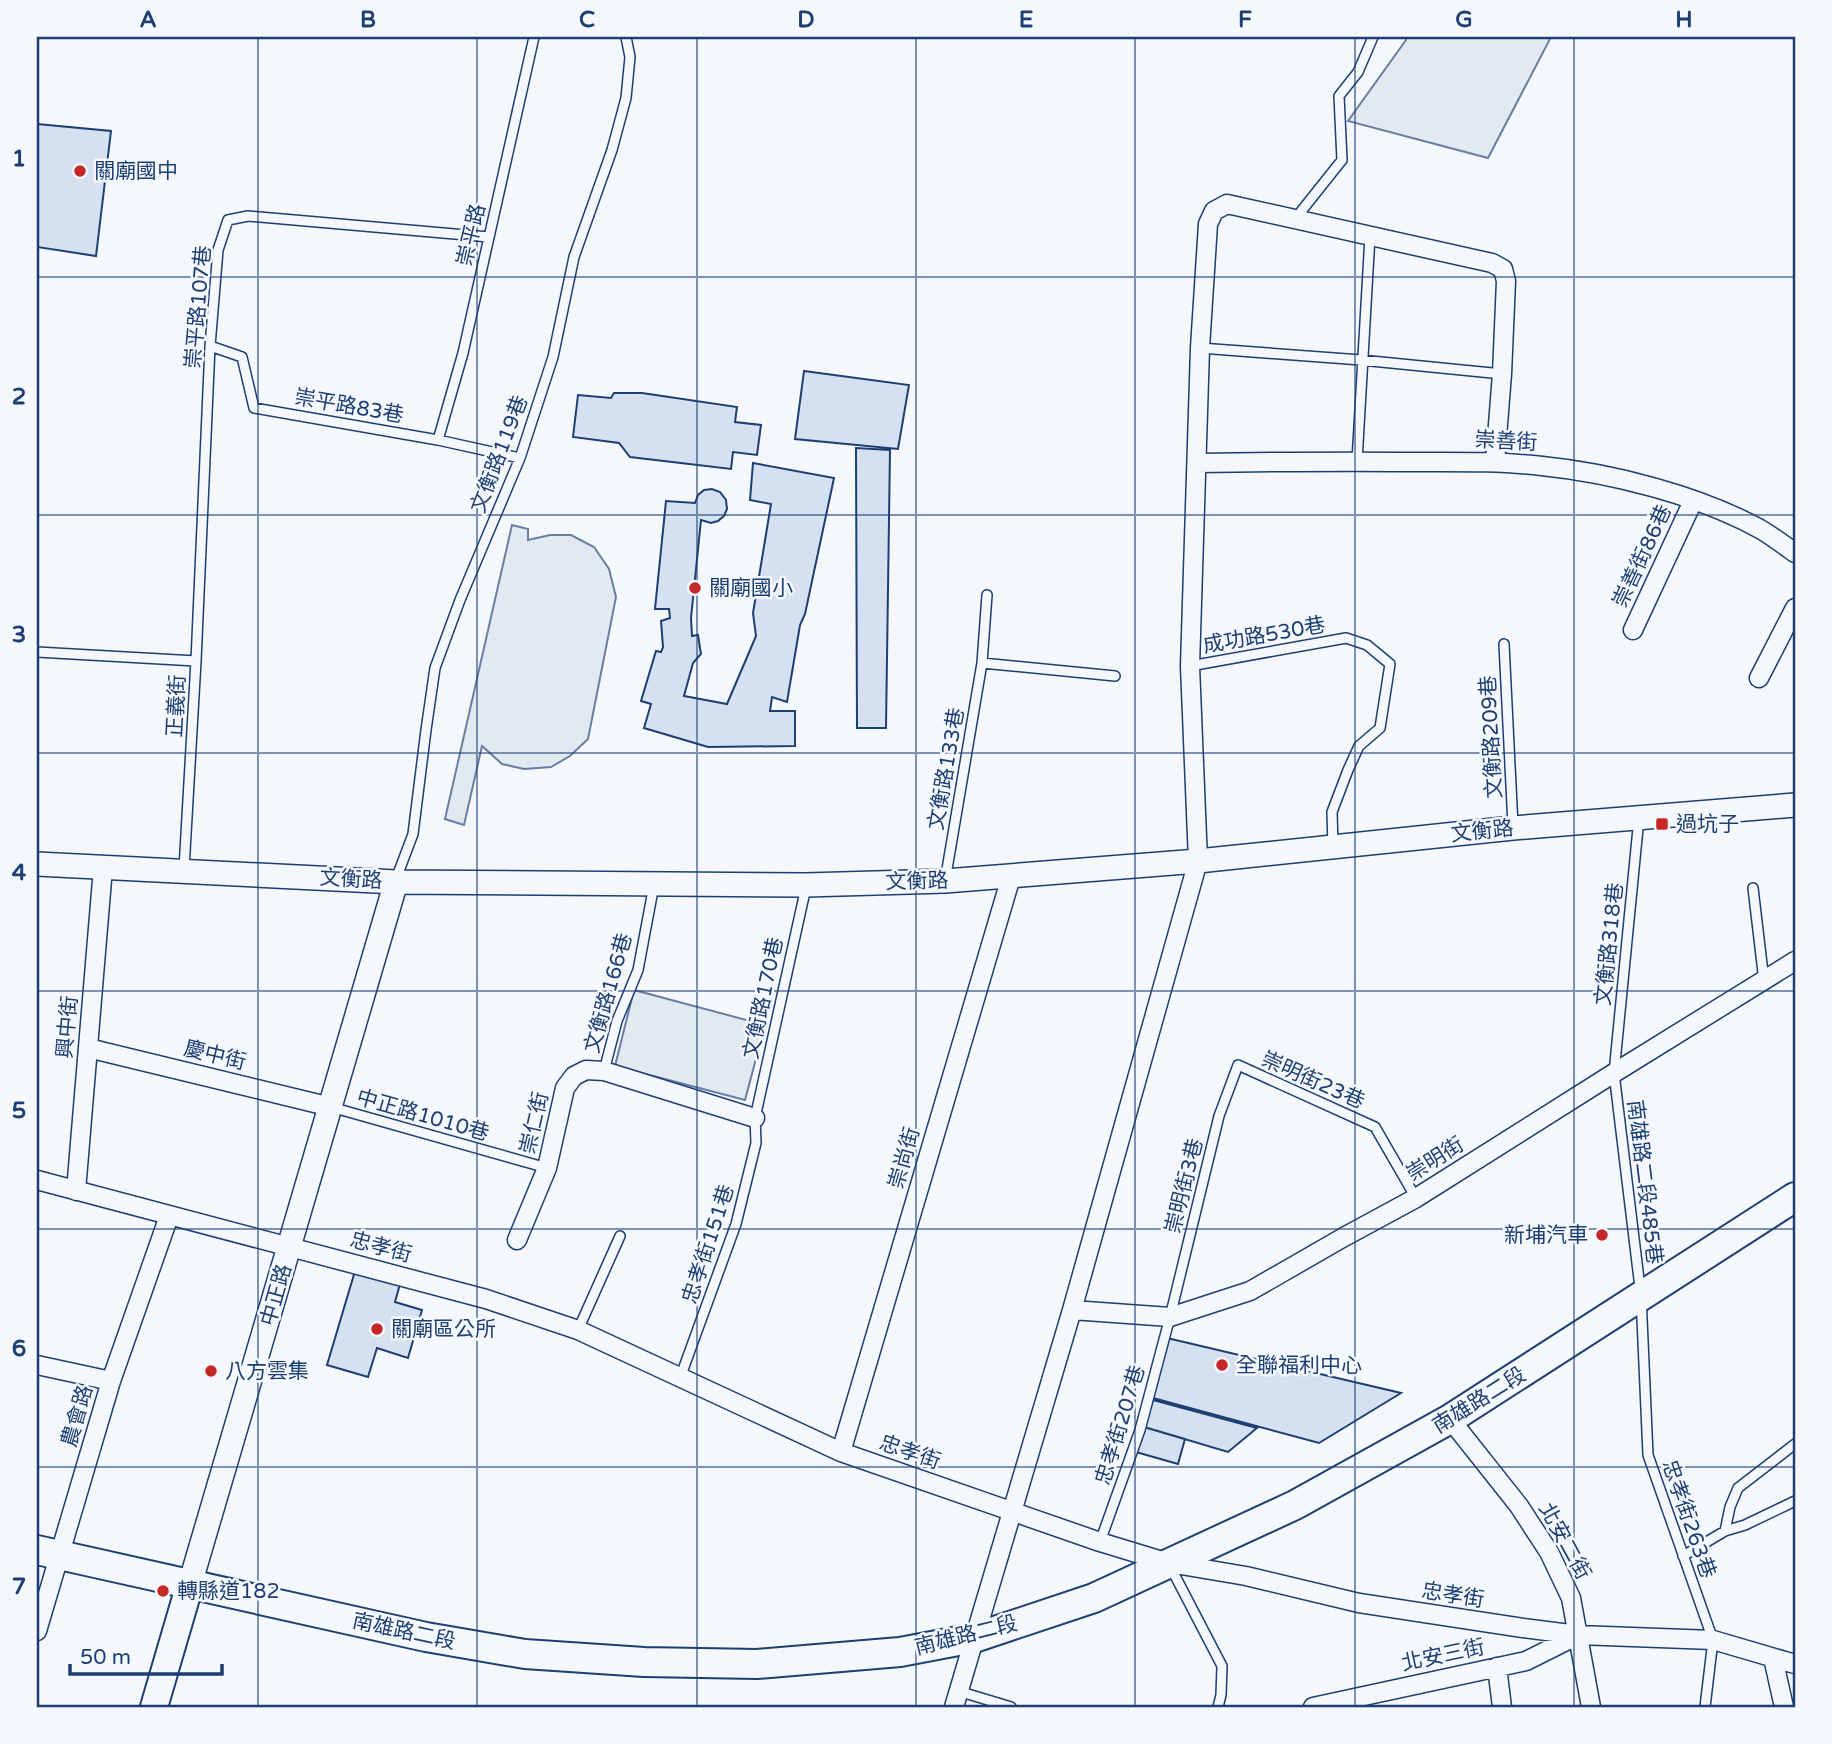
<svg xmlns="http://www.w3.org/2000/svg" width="1832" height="1744" viewBox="0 0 1832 1744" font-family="'Varela Round','Noto Sans TC',sans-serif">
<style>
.green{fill:#e3e9f0;stroke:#687fa3;stroke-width:2}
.building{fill:#d5e0f0;stroke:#1d3f73;stroke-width:2}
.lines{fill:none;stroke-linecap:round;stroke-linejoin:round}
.service-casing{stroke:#1d3f73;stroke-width:12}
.minor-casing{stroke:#1d3f73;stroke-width:21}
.tertiary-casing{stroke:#1d3f73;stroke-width:26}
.secondary-casing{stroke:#1d3f73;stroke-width:30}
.primary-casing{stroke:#1d3f73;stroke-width:32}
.service{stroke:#f4f7fb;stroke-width:9}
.minor{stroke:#f4f7fb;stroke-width:18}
.tertiary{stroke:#f4f7fb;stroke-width:23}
.secondary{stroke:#f4f7fb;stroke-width:26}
.primary{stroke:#f4f7fb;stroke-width:28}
.grid{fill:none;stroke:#1d3f73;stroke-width:2;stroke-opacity:0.55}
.poi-dot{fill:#c62828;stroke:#f4f7fb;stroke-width:2.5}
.labels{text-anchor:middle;stroke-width:5;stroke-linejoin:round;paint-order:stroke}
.poi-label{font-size:21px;fill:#1d3f73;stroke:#f4f7fb;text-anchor:start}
.street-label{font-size:21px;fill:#1d3f73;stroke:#f4f7fb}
.neatline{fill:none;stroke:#1d3f73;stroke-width:2.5}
.grid-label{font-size:23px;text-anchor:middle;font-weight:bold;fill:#1d3f73}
</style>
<rect width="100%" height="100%" fill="#f4f7fb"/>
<path class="green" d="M1406,37H1551L1488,158L1348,121L1406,40Z
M512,525L528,529V540L550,535H571L594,547L609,569L616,597L588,739L570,756L551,767L524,769L502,764L482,746L464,825L445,819Z
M634,990L765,1025L745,1100L615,1066Z"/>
<path class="building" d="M37,124L111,131L96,256L37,247Z
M804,371L909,385L898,449L795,439Z
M614,393H642L737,407L735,422L761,425L757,455L733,452L731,469L630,457L619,443L573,437L578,395L611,398Z
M856,448L890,450L886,728H857Z
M753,463L834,478L805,614L800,625L787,702L772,697L770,711H795V746L708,747L644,728L651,704L641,701L656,651L661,652L663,647L661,621L670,618L669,609H655L666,501L695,503L698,495L704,490L712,489L720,492L726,500L727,509L724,516L718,521L711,523L701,520L691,618L692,636L698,635L701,654L693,663L684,696L727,704L756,636L753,613L771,504L750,500Z
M355,1271L400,1284L395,1302L422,1310L408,1358L377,1348L368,1377L327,1365Z
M1167,1338L1401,1393L1319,1443L1153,1398Z
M1153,1400L1257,1428L1228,1452L1144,1427Z
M1144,1427L1185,1439L1178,1464L1136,1452Z"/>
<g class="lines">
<defs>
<path id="service" d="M1295,219L1342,160L1339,96L1358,72L1373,37
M210,346L242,357L254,408L438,440L520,458
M1200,348L1361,360L1502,374
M438,440L463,353L534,37
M1357,461L1370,236
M1504,644L1513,826
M37,652L196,661L184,869
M196,661L210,346L218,250L228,220L248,216L489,237
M982,663L1115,676
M1190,666L1346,638L1367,645L1390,664L1380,728L1359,746L1348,770L1332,812L1333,846
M1639,818L1614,1073L1641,1296L1648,1455L1713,1640L1705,1707
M396,879L413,834L426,730L435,668L460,600L520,458L553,357L574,257L612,150L626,98L630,57L626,37
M945,881L982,663L987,595
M1753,888L1764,981
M604,1071L617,1021L638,970L654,885
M331,1107L547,1168
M578,1330L620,1236
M680,1378L736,1224L756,1143L755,1118L806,887
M1725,1531L1730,1507L1738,1488L1795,1444
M1100,1542L1140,1430L1170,1317L1219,1116L1238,1065L1375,1127L1416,1198
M1683,1556L1725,1531L1745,1525L1795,1501
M1171,1568L1222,1666L1221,1695L1218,1707
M958,1691L1011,1707"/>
<path id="minor" d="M1197,463C1267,462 1338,461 1409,462C1453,462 1498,461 1542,466C1611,473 1698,495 1760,529C1772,536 1784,545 1795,553
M1633,630L1693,501
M1759,678L1795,608
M88,1048L331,1107
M37,1180L486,1299L578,1330L841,1452L1100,1542L1169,1563L1246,1576L1359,1603L1523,1628L1578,1635L1713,1640L1795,1664
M76,1191L103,868
M517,1240L547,1168L565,1088L574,1076L586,1070L604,1071L755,1118
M1072,1310L1170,1317L1250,1291L1344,1237L1416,1198L1614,1073L1795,961
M37,1365L111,1381
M1450,1419L1519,1506L1549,1552L1571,1598L1591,1707
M841,1452L1011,877
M37,1631L111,1381L169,1216
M1773,1658L1784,1707
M1497,1667L1502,1707
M954,1707L1072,1310L1198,861L1190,666L1200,348L1208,224L1214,211L1227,204L1492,263L1503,269L1506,281L1502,374L1495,462
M1313,1707L1526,1661L1578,1635"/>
<path id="tertiary" d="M37,864L396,882L806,885L945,881L1198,861L1513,828L1795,805
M190,1584L396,882"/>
<path id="secondary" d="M154,1707L190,1584"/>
<path id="primary" d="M37,1550L426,1637L525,1654L644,1662L757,1664L900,1652L974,1638L1094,1598L1295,1505L1450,1419L1795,1197"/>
</defs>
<use href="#service" class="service-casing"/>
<use href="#minor" class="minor-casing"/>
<use href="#tertiary" class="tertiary-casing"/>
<use href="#secondary" class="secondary-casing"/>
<use href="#primary" class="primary-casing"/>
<use href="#service" class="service"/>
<use href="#minor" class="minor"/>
<use href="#tertiary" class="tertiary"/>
<use href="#secondary" class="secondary"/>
<use href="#primary" class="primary"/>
</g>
<path class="grid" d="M258,37V1707M477,37V1707M697,37V1707M916,37V1707M1135,37V1707M1355,37V1707M1574,37V1707M37,277H1795M37,515H1795M37,753H1795M37,991H1795M37,1229H1795M37,1467H1795"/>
<g class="poi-dot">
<circle cx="80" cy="171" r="7"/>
<circle cx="695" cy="588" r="7"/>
<rect x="1655" y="817" width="14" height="14" rx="3.5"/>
<circle cx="1602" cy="1235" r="7"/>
<circle cx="377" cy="1329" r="7"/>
<circle cx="1222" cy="1365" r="7"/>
<circle cx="211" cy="1371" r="7"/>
<circle cx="163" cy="1591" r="7"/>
</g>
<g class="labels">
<g class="poi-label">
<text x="94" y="178">關廟國中</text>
<text x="709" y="595">關廟國小</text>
<text x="1676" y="831">過坑子</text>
<text x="1588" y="1242" text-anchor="end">新埔汽車</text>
<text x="391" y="1336">關廟區公所</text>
<text x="1236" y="1372">全聯福利中心</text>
<text x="225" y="1378">八方雲集</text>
<text x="177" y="1598">轉縣道182</text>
</g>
<g class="street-label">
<text transform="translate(471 235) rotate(-77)" y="7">崇平路</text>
<text transform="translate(198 307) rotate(-85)" y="7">崇平路107巷</text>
<text transform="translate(349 406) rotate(10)" y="7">崇平路83巷</text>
<text transform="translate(1506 441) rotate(3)" y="7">崇善街</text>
<text transform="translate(499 454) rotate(-69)" y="7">文衡路119巷</text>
<text transform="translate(1642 556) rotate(-65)" y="7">崇善街86巷</text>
<text transform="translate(1264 635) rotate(-10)" y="7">成功路530巷</text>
<text transform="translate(176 706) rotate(-87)" y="7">正義街</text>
<text transform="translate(1491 737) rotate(-93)" y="7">文衡路209巷</text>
<text transform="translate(946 769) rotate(-80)" y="7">文衡路133巷</text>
<text transform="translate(1482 831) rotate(-6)" y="7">文衡路</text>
<text transform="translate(351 879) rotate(3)" y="7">文衡路</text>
<text transform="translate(917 881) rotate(-2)" y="7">文衡路</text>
<text transform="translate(1609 944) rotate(-84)" y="7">文衡路318巷</text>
<text transform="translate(608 993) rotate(-74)" y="7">文衡路166巷</text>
<text transform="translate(763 998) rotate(-78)" y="7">文衡路170巷</text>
<text transform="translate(67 1027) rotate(-85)" y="7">興中街</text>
<text transform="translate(215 1055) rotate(14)" y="7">慶中街</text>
<text transform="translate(1313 1080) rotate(24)" y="7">崇明街23巷</text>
<text transform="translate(423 1115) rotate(16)" y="7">中正路1010巷</text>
<text transform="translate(534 1123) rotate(-77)" y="7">崇仁街</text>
<text transform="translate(904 1158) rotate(-74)" y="7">崇尚街</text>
<text transform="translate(1435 1159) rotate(-32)" y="7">崇明街</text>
<text transform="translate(1645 1182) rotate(83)" y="7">南雄路二段485巷</text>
<text transform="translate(1184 1186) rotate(-76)" y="7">崇明街3巷</text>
<text transform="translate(708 1244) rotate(-72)" y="7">忠孝街151巷</text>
<text transform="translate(381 1247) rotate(15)" y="7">忠孝街</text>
<text transform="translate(276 1295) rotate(-74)" y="7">中正路</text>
<text transform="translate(1479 1400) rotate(-32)" y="7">南雄路二段</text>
<text transform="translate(77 1416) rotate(-74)" y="7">農會路</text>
<text transform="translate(1120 1425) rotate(-73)" y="7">忠孝街207巷</text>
<text transform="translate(910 1452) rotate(19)" y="7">忠孝街</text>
<text transform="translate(1689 1519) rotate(71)" y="7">忠孝街263巷</text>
<text transform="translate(1565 1541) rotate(61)" y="7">北安二街</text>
<text transform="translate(1453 1595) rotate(9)" y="7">忠孝街</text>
<text transform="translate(404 1631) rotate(12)" y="7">南雄路二段</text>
<text transform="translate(966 1635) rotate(-14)" y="7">南雄路二段</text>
<text transform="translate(1443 1655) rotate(-12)" y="7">北安三街</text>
</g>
</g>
<rect width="1832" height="1744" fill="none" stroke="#f4f7fb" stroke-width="77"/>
<path d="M70 1664v10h152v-10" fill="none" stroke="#1d3f73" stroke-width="3.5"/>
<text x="80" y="1664" font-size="21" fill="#1d3f73" stroke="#f4f7fb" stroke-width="5" paint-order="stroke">50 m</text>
<rect x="38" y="38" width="1756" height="1668" class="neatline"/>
<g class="grid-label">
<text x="148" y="27">A</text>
<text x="368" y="27">B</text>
<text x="587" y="27">C</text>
<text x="806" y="27">D</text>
<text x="1026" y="27">E</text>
<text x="1245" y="27">F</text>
<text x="1464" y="27">G</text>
<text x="1684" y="27">H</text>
<text x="19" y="166">1</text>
<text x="19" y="404">2</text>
<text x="19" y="642">3</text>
<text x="19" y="880">4</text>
<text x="19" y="1118">5</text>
<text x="19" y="1356">6</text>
<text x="19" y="1594">7</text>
</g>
</svg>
